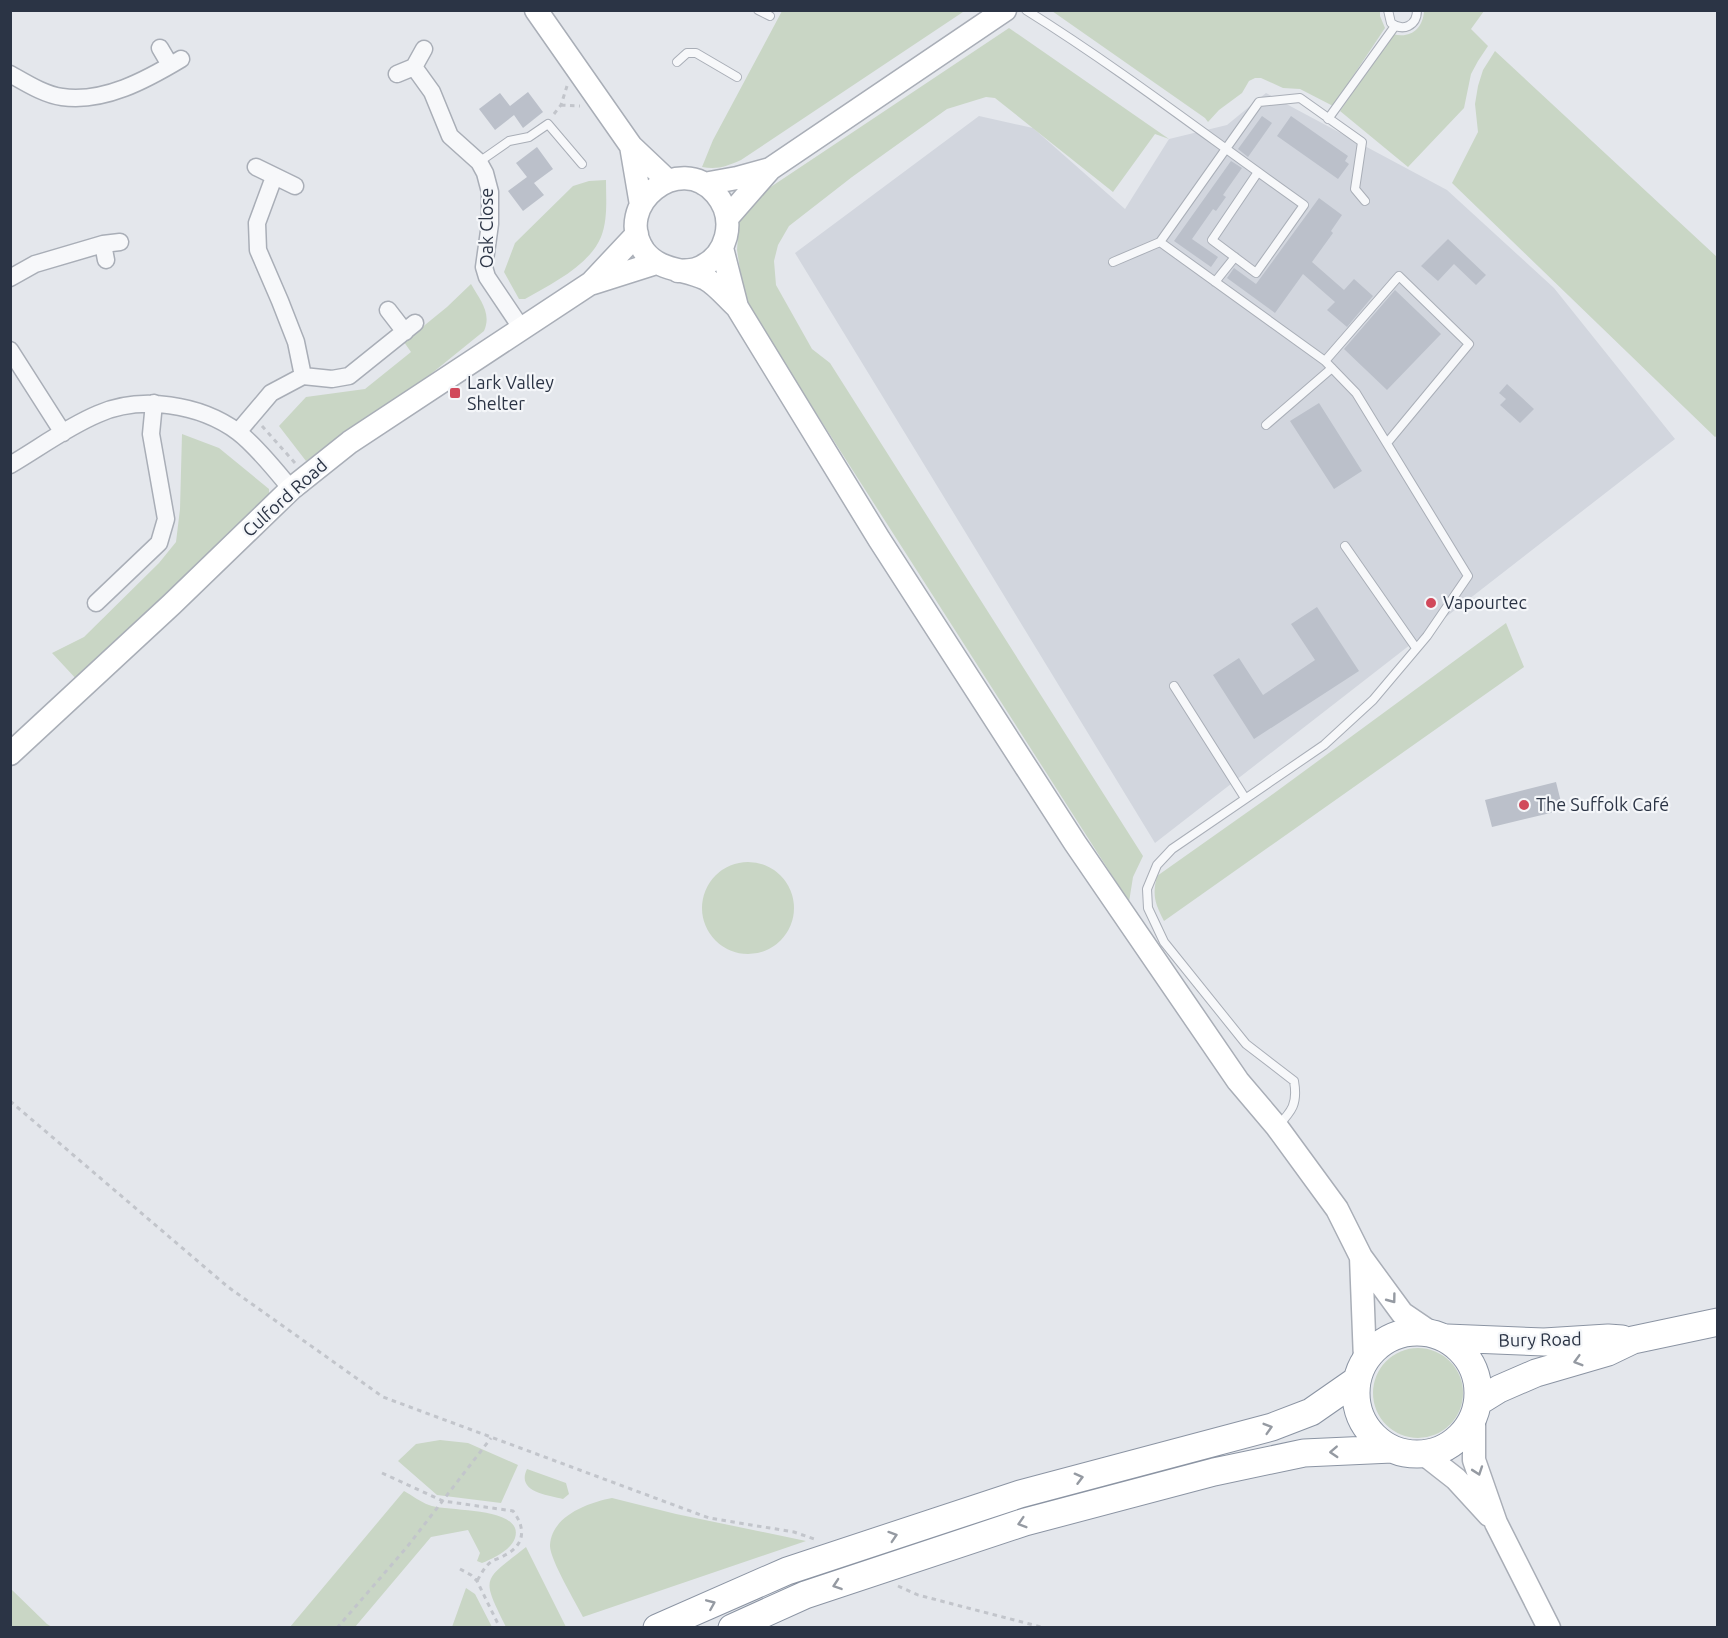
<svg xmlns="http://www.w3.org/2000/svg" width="1728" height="1638" viewBox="0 0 1728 1638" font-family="Ubuntu,sans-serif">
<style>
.built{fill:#d2d6de}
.green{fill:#c9d6c5}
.building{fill:#bbc0ca}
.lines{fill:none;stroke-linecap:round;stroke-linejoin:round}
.service-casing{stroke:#a9aeb7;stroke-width:10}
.minor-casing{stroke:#a9aeb7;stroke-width:19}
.secondary-casing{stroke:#a9aeb7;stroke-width:25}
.trunk-casing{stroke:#8b94a3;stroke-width:29}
.path{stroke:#c2c5cb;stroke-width:3;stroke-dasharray:4.5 4.5;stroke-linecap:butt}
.service{stroke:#f7f8fa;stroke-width:8}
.minor{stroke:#f7f8fa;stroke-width:16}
.secondary{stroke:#fff;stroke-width:22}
.trunk{stroke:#fff;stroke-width:27}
.oneway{stroke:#959aa2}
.poi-dot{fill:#d1495b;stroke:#f4f6f9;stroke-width:2}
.labels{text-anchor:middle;stroke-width:4.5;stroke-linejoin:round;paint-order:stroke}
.street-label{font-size:18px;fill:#2b3445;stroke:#f4f6f9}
.poi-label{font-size:18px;fill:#2b3445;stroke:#f4f6f9;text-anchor:start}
</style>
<rect width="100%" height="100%" fill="#e4e7ec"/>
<path class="built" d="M1266,93L1447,190L1554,288L1675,439L1155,843L795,253L979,116L1033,128L1125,209L1169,139L1227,125Z"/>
<path class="green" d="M966,10L741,160C727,166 718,170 702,167L713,140L782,11Z
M1052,11H1380V16L1385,28L1333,106L1300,89L1283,88L1261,78H1255L1249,81L1242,93L1219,110L1208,122L1205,118Z
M1424,11H1484L1471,29L1488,46L1478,61L1471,74L1464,108L1408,167L1340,111L1393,34C1410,39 1423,29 1424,11Z
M1009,28L1169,139L1155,134L1113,192L995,98L986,97L947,109L852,177L789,226L778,245L774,261L776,285L812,349L830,363L1143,856L1133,877L1129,902L745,302L737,250L739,222L757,196Z
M1495,51L1717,257L1718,435L1715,437L1452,183L1478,132L1475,104L1478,86L1483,70Z
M606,180C606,198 608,220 601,237C589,266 551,284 525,299H519L504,272L515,243L573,186L589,181Z
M471,284C480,300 492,313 484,331L421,382L306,461L279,426L306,397L365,389L411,352L404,342L447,307Z
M182,434L219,448L269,489V502L79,682L52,653L84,637L159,563L176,542L180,509Z
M1506,623L1524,667L1164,921C1155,903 1152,896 1157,876L1273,794Z
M702 908a46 46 0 1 1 92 0a46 46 0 1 1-92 0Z
M1373 1393a45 45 0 1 1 90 0a45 45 0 1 1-90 0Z
M440,1440L468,1443L518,1465L501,1503L437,1495L398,1461L416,1444Z
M527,1469L566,1483L569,1494L563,1499C547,1495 516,1492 527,1469Z
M404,1491C412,1495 420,1502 429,1505C446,1512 525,1506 515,1538C511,1550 493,1559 482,1563L477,1561L480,1553L468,1530L431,1537L355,1627H290Z
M612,1498L676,1514L806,1541L583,1617C576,1603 549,1558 550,1545C552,1516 587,1503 612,1498Z
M526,1547L566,1627H506C481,1576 482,1582 526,1547Z
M10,1588L47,1624L52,1627H11Z
M466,1588L475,1594L492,1627H452Z"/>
<path class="building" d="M528,92L543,112L523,128L514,115L495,130L479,109L500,93L510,106Z
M1262,116L1272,123L1248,157L1238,149Z
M1291,116L1348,156L1345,161L1349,164L1338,179L1277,136Z
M537,147L553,169L534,183L544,195L523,211L508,191L527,177L516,163Z
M1231,161L1242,168L1223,195L1226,197L1216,211L1213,209L1192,239L1218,257L1211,267L1174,241Z
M1319,198L1342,215L1331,231L1333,233L1312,262L1344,290L1354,279L1373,296L1347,327L1327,310L1335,302L1303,274L1275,313L1227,278L1234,268L1256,284Z
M1448,239L1486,275L1476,285L1454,264L1438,281L1421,266Z
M1395,290L1441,334L1387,390L1344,349Z
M1507,384L1534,409L1520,423L1500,405L1506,399L1499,393Z
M1319,403L1362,471L1334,489L1290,421Z
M1317,607L1359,671L1254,739L1213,675L1239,658L1263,695L1315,660L1291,624Z
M1556,782L1563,810L1492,827L1485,800Z"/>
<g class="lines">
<defs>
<path id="service" d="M758,10L770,16
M1026,10C1122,70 1212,140 1304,205L1256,273L1212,240L1258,172
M1388,10L1391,23C1403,32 1417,26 1417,10
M677,62L687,53H696L737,77
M1328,119L1395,26
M479,162L509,141L529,137L548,124L582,164
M1113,262L1160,242
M1215,282L1235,257
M1325,361L1399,276L1469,344L1387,443
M1266,425L1332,368
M1345,546L1416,648
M1174,686L1245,798
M1277,1127C1292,1111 1298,1104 1294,1081L1246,1044L1164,942L1148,908L1147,889L1157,865L1172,849L1324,745L1373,700L1427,636L1468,576L1356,393L1325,361L1160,242L1259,102L1300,98L1362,142L1355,189L1365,201"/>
<path id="minor" d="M160,48L170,65
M414,67L432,92L450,136L479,162L485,173L490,192V224L484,267L487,277L522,329
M10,74C26,83 45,95 62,97C104,103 146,80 181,59
M397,74L414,67L424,49
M256,167L295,186
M103,244L106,260
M10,278L35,264L103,244L120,242
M388,310L405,332
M10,350L63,433
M303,376L332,379L349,376L415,323
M238,432L271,393L303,376L296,342L280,301L258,250L257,223L274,177
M10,465C39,448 67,427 98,414C141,395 200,404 238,432C254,444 278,473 291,489
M96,603L159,543L166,519L151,434L154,403"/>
<path id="secondary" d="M536,10L631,146L668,181
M631,146L641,205
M704,184L737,178L770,169
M728,217L770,169L1005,10
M722,248L737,307
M678,271C683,270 690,271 696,269C728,258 737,219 716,194C680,151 612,205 644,251C660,272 684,268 706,279C717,285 727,298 737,307L879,539L1075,843L1238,1081L1277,1127L1337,1209L1361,1257L1402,1313L1430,1332
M593,283L656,263
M10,754L172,604L291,489L350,442L591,283L637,234
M1361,1257L1365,1360
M1474,1417V1460L1496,1523L1549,1628
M1424,1454L1456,1479L1489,1515"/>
<path id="trunk" d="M1356 1393a61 61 0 1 1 122 0a61 61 0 1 1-122 0Z
M1447,1338L1544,1342L1608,1338L1622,1339
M1478,1402L1499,1389L1536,1373L1608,1352L1633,1340L1718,1322
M657,1628L787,1571L1020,1494L1272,1427L1311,1412L1357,1380
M732,1628L805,1595L1025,1522L1214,1472L1304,1453L1392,1449"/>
</defs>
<use href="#service" class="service-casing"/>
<use href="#minor" class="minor-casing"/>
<use href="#secondary" class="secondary-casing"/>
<use href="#trunk" class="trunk-casing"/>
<path class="path" d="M561,105L580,106
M554,114L561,105L567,86
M262,426L295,463
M10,1101L228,1287L383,1397L709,1518L794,1532L817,1540
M382,1473L443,1501L513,1511C526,1528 525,1545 505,1555C501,1558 496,1559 492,1561C485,1566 481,1574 477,1581
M460,1569L471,1575L477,1581L500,1628
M898,1586L918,1595L1045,1628
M337,1628L407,1547L491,1438"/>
<use href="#service" class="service"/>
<use href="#minor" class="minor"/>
<use href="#secondary" class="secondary"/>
<use href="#trunk" class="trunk"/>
</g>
<defs><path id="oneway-chevron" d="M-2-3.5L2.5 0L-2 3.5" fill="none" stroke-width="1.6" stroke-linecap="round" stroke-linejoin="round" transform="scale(1.5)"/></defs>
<g class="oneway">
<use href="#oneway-chevron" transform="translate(1392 1299) rotate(53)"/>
<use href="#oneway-chevron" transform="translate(1578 1361) rotate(164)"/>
<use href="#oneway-chevron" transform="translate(1268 1428) rotate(-17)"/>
<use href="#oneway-chevron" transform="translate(1334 1452) rotate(177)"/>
<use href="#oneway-chevron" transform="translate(1478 1471) rotate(71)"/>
<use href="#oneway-chevron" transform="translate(1079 1478) rotate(-15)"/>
<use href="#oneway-chevron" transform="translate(1022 1523) rotate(163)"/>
<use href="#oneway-chevron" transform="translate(893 1536) rotate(-18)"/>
<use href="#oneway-chevron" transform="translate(837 1585) rotate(161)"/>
<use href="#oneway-chevron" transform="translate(711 1604) rotate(-23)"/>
</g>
<g class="poi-dot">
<rect x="449" y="387" width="12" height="12" rx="3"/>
<circle cx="1431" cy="603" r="6"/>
<circle cx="1524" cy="805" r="6"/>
</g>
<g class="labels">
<g class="street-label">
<text transform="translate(487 228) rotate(-90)" y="6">Oak Close</text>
<text transform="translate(285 498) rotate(-42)" y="6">Culford Road</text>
<text transform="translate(1540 1340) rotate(-1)" y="6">Bury Road</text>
</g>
<g class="poi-label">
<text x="467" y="389">Lark Valley<tspan x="467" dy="21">Shelter</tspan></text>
<text x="1443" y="609">Vapourtec</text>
<text x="1536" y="811">The Suffolk Café</text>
</g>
</g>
<rect width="1728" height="1638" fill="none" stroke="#2b3445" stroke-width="24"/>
</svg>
